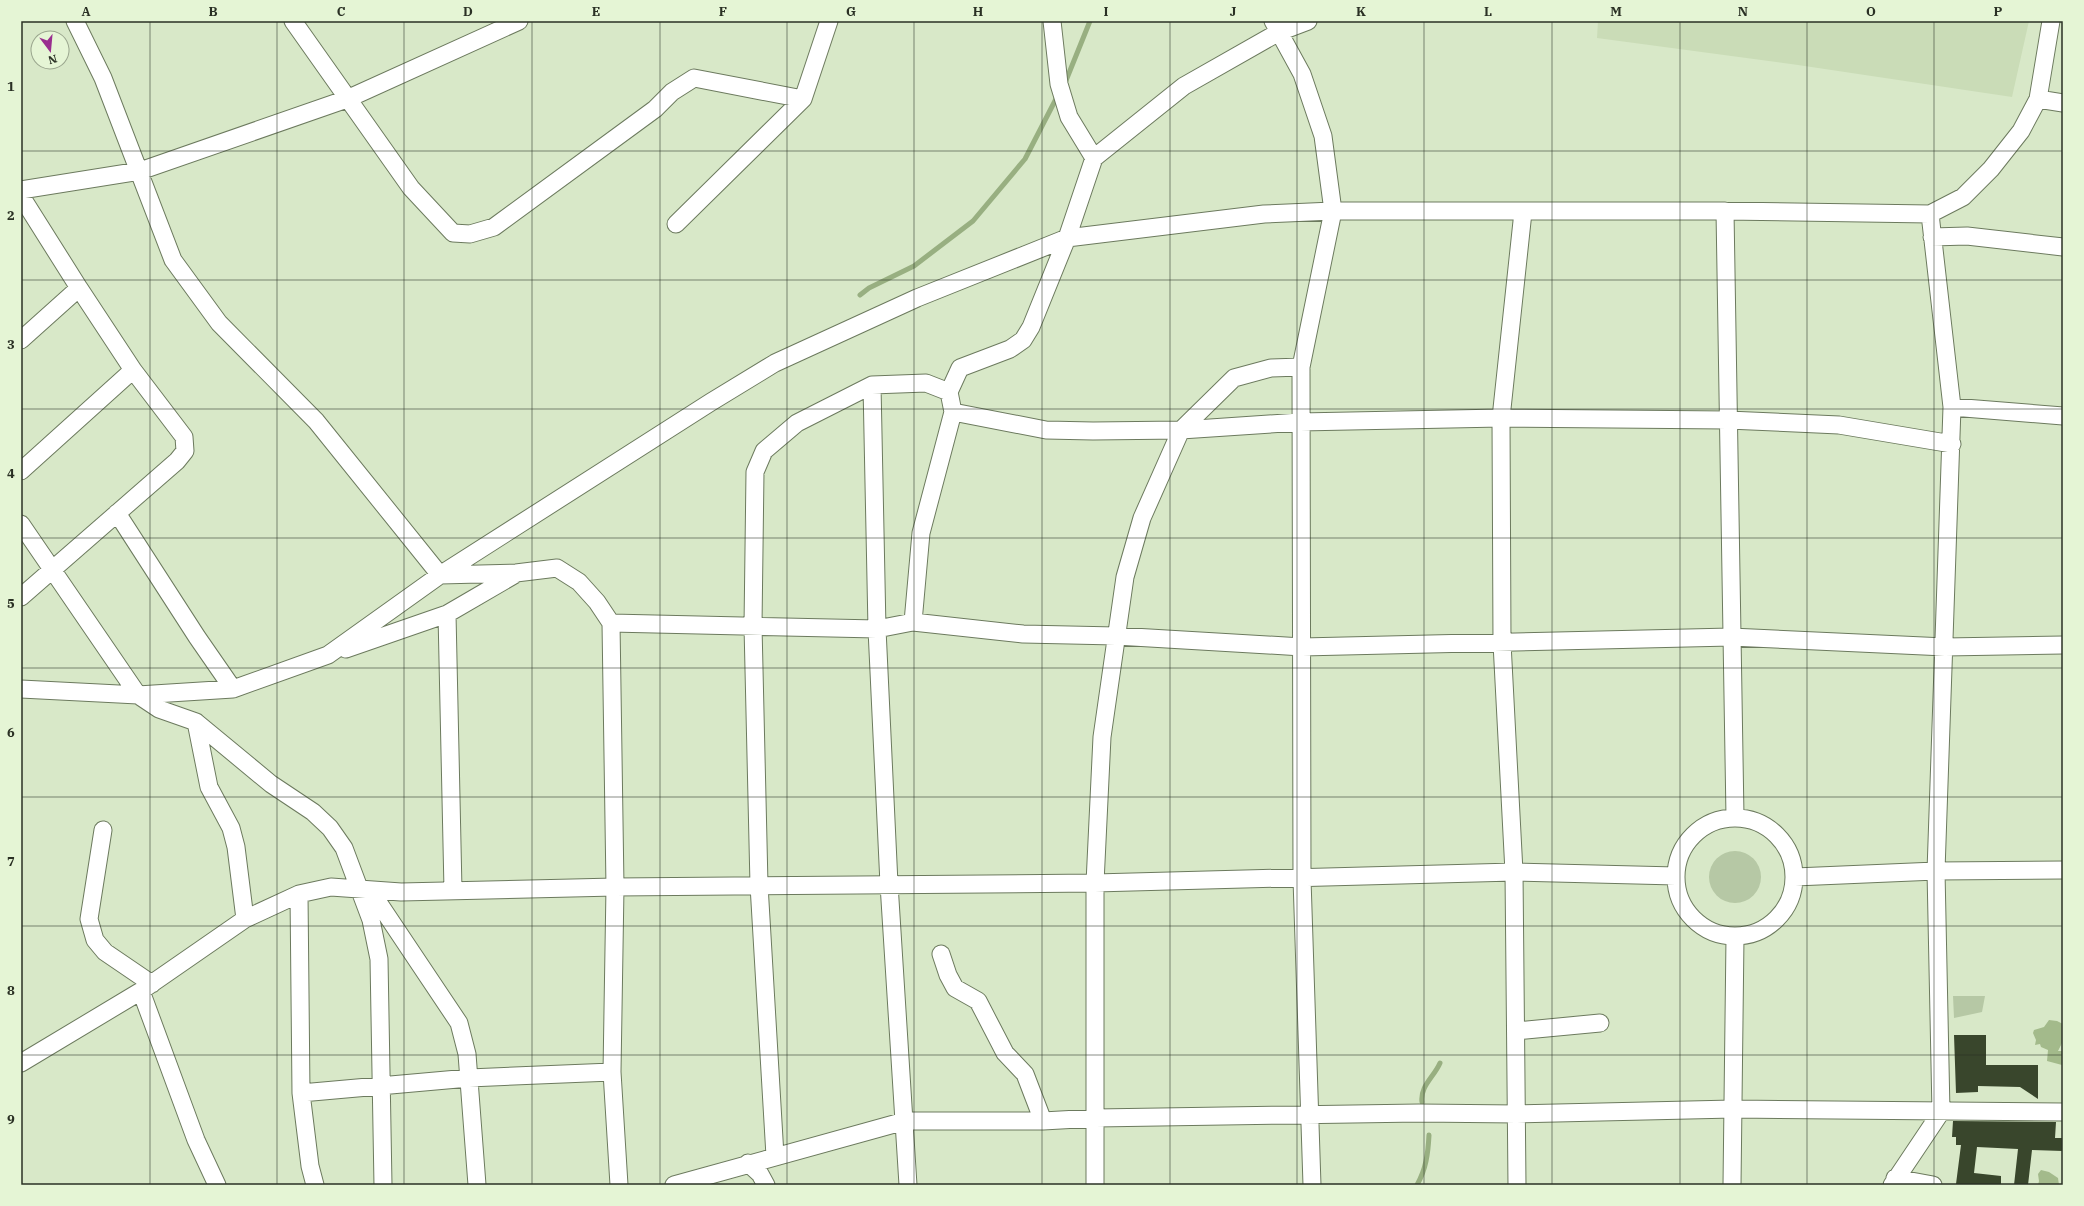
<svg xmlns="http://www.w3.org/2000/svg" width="2084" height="1206" viewBox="0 0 2084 1206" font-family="'IBM Plex Serif',serif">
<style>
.built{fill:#cadcb7}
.green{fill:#b6c8a5}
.forest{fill:#a3ba8b}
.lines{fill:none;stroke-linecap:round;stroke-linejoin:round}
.stream{stroke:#98af81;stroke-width:5}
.building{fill:#39462c}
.minor-casing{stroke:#6c7a5e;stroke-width:19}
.minor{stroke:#fff;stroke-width:17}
.grid{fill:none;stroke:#2a3024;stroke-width:1;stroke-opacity:0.55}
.neatline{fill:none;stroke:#2a3024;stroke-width:1.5}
.grid-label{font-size:13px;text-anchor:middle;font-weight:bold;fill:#2a3024}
</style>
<rect width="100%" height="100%" fill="#d8e8c8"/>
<path class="built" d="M1598,21H2029L2012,97L1798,65L1597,38Z"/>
<path class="green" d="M1709 877a26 26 0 1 1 52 0a26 26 0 1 1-52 0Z
M1953,996H1985L1982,1012L1954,1018Z"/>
<path class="forest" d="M2049,1020L2057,1021L2063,1024V1041L2058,1051H2063L2062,1065L2047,1061L2048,1050L2041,1047L2040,1044L2035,1045L2036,1040L2033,1033L2034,1030L2044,1027Z
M2041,1170L2049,1172L2058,1178L2059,1185H2038L2039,1181L2038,1174Z"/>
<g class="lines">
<path class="stream" d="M1065,83L1090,21
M860,295L869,288L914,266L973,221L1025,159L1058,95
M1422,1102C1420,1086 1434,1077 1440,1063
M1417,1185C1426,1169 1428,1154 1429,1135"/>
</g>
<path class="building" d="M1954,1035H1986V1065H2038V1099L2020,1087L1978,1086V1092L1956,1093Z
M1953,1121L2056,1122L2055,1138H2063V1151L2032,1150L2028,1185H2014L2018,1149L1977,1147L1974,1173L2001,1176V1185L1956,1184L1961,1145H1956V1137H1952Z"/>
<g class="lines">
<defs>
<path id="minor" d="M75,21L103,78L173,260L219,323L316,421L440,575L516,573L557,568L579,582L597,602L611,623L615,887L612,1072L619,1185
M293,21L411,188L453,233L470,234L494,227L655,109L672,92L694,78L803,99
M1052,21L1059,84L1069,117L1094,158
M1273,21L1302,74L1323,136L1333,211L1301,367L1302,879L1312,1185
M2038,99L2063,103
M21,190L140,171L347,99L519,21
M21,196L79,288L21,340
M1725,211L1735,817
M676,224L803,99L829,21
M1932,237L1967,236L2063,247
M872,385L877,629L889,884L908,1185
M949,392L960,368L1010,349L1023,340L1031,327L1067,238L1094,158L1184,86L1279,32L1308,21
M1952,407L2063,416
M21,471L133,370L79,288
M117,513L197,637L233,689
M21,524L138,695L233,689L328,655L440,575L711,402L775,363L917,298L1067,238L1264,214L1333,211H1725L1930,214L1963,197L1991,169L2021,131L2038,99L2051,21
M21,597L177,461L185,451L184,437L133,370
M447,614L453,890
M913,622L921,533L953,412L1046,430L1093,431L1181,430L1300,422L1501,418L1728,420L1839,425L1952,444
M611,623L877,629L913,622L1023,634L1116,636L1302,647L1731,637L1945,647L2063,645
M346,649L447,614L514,575
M21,689L138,695L159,709L196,722L209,787L231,828L236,847L245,919
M196,722L271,784L313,812L330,828L344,848L371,920L379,959L383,1185
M1676 877a59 59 0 1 1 118 0a59 59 0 1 1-118 0Z
M103,830L89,919L95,940L105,952L152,984
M1795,877L1936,871L2063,870
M370,890L459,1023L467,1054L477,1185
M299,894L301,1093L310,1166L315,1185
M941,954L948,975L955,988L978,1001L1005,1053L1025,1074L1043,1121
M141,991L196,1140L217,1185
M1516,1031L1600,1023
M21,1063L141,991L245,919L299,894L331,887L401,892L615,887L1095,883L1514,872L1676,876
M301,1093L469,1078L612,1072
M775,1156L759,885L753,626L755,472L764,451L797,423L872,385L926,383L949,392L953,412
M748,1163L760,1174L766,1185
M1895,1178L1933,1185
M674,1185L905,1121H1043L1096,1118L1419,1113L1517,1114L1733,1109L2063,1112
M1095,1185V883L1102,737L1125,577L1142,518L1181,430L1234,378L1271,368L1301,367
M1517,1185L1514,872L1502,643L1501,418L1523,212
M1732,1185L1735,937
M1892,1185L1941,1112L1936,871L1952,407L1930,214"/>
</defs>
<use href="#minor" class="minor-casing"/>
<use href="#minor" class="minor"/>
</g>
<path class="grid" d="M150,21V1185M277,21V1185M404,21V1185M532,21V1185M660,21V1185M787,21V1185M914,21V1185M1042,21V1185M1170,21V1185M1297,21V1185M1424,21V1185M1552,21V1185M1680,21V1185M1807,21V1185M1934,21V1185M21,151H2063M21,280H2063M21,409H2063M21,538H2063M21,668H2063M21,797H2063M21,926H2063M21,1055H2063"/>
<rect width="2084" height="1206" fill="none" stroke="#e5f5d5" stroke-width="44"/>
<g transform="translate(50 50) rotate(164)"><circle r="19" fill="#e5f5d5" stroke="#9aa68e"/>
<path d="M0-3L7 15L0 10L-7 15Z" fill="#992e8f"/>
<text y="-6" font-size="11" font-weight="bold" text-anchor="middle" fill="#2a3024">N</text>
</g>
<rect x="22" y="22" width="2040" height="1162" class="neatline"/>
<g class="grid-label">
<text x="86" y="16">A</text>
<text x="213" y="16">B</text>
<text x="341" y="16">C</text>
<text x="468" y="16">D</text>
<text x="596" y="16">E</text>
<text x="723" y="16">F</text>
<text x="851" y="16">G</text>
<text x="978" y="16">H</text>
<text x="1106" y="16">I</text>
<text x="1233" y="16">J</text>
<text x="1361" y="16">K</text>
<text x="1488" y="16">L</text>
<text x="1616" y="16">M</text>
<text x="1743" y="16">N</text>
<text x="1871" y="16">O</text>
<text x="1998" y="16">P</text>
<text x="11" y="91">1</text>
<text x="11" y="220">2</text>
<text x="11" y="349">3</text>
<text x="11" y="478">4</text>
<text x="11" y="608">5</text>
<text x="11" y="737">6</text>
<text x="11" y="866">7</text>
<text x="11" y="995">8</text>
<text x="11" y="1124">9</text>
</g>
</svg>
